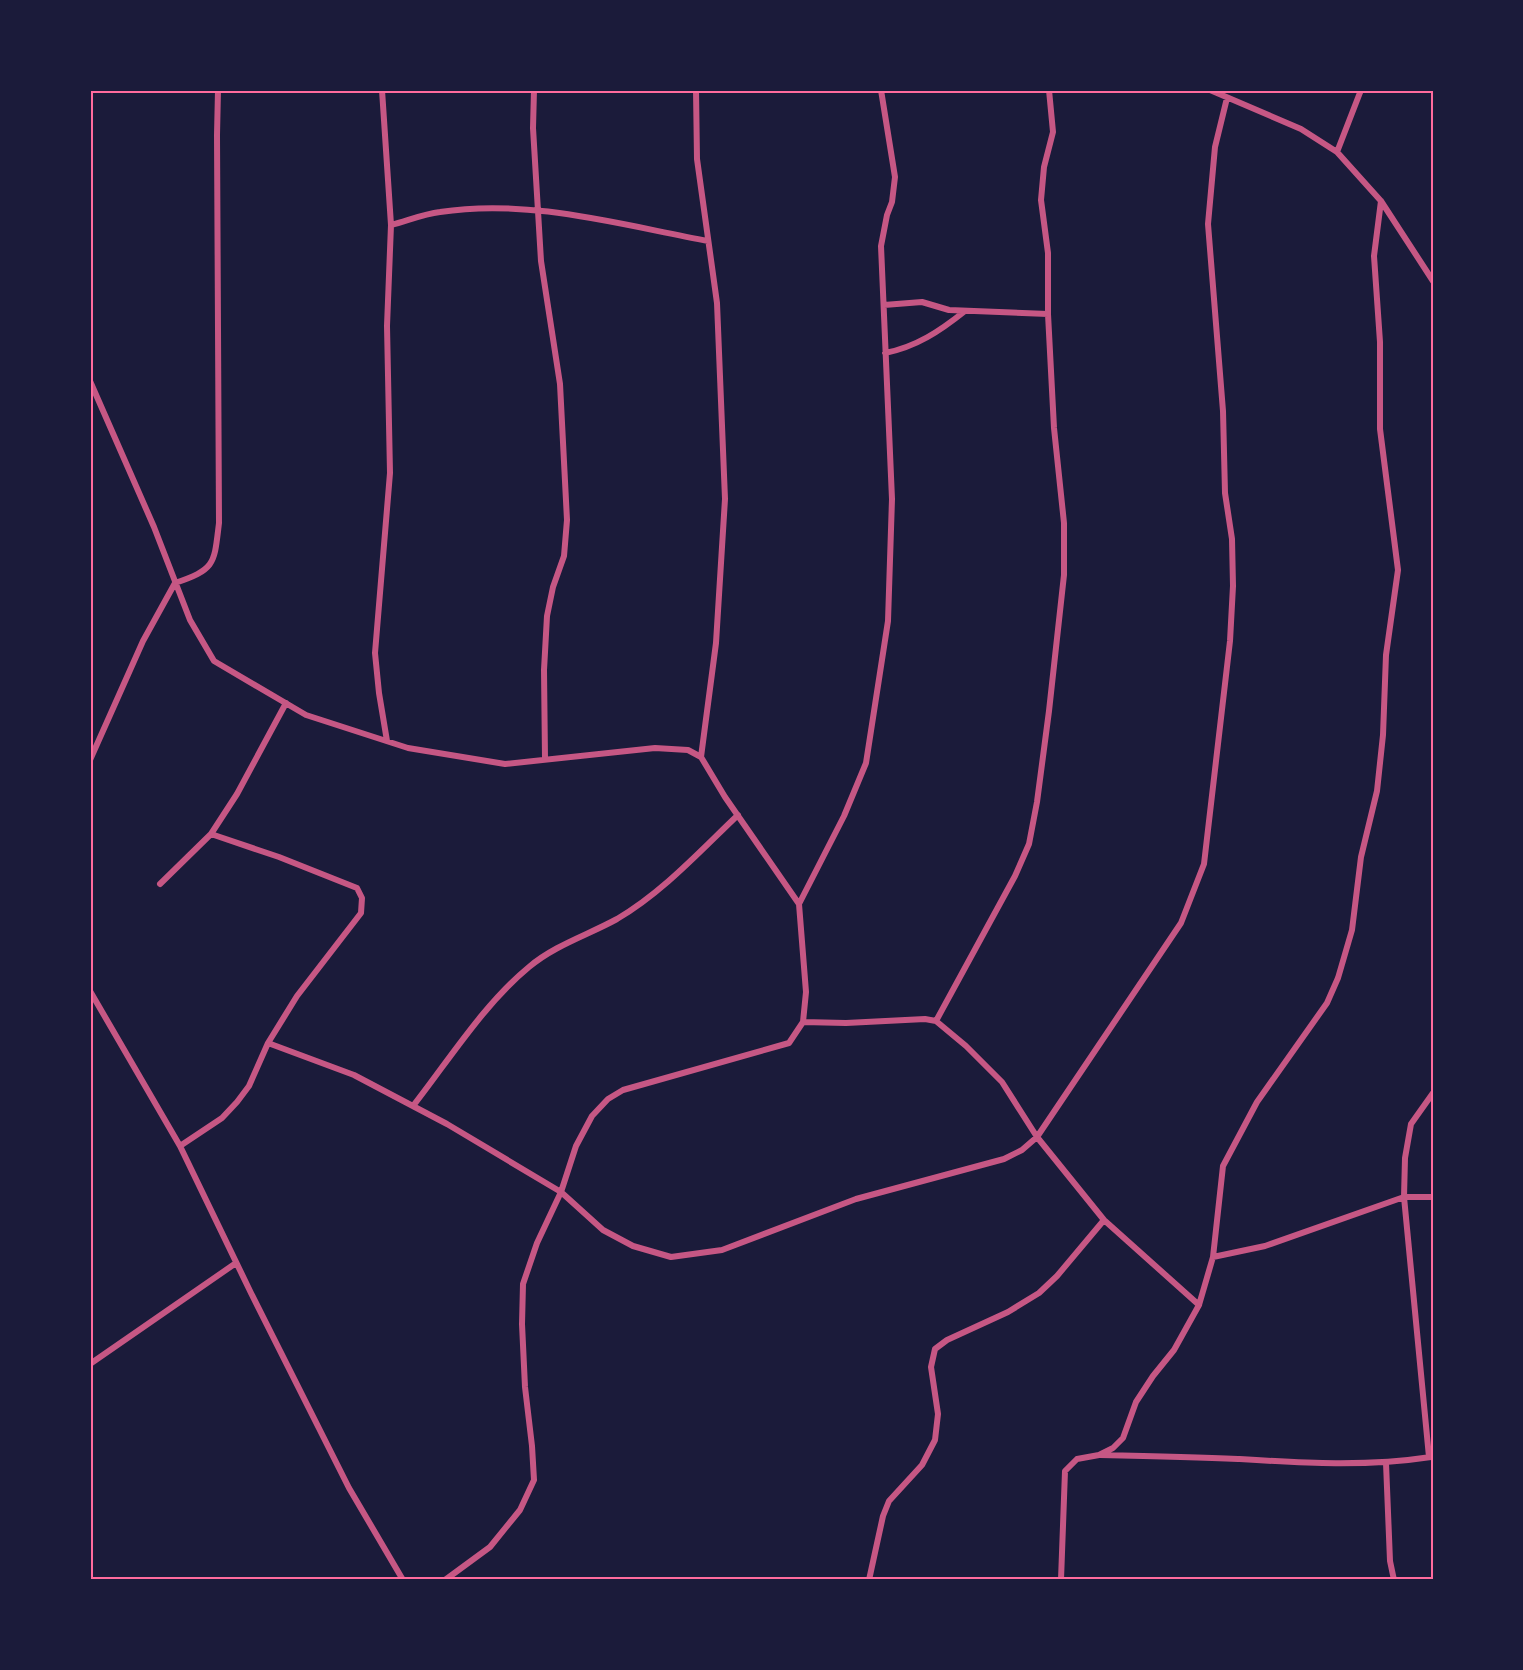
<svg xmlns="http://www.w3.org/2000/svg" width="1523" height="1670" viewBox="0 0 1523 1670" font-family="Roboto,sans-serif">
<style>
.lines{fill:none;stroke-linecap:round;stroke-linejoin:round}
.minor{stroke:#c65784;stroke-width:6}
.neatline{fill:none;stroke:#ff6b9d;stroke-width:2}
</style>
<rect width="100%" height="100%" fill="#1b1b3a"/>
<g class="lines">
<path class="minor" d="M382,90L391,225L387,326L390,473L375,653L379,693L387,741
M534,90L533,128L541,261L560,384L567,520L564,556L553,587L547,616L544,670L545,759
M696,90L697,159L717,303L725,499L716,643L701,757
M1210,90L1301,129L1337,152L1381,201L1433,281
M1337,152L1361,90
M391,225C407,221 423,214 440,212C529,198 621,225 708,241
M884,305L922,302L949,310L1048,314
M885,353C916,347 940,331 965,311
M90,381L154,527L190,620L214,661L306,715L408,748L505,764L655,748L688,750L701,757L725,797L799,904L806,992L803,1022L789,1043L623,1090L608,1099L592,1116L576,1146L561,1192L537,1243L523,1284L522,1324L525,1387L532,1446L534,1480L520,1510L490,1547L445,1580
M90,760L143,641L175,583C216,569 214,564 219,523L217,135L218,90
M160,884L211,834L237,794L286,703
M799,904L844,816L866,763L888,621L892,499L881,246L887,215L892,202L895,177L881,90
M90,991L180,1146L251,1293L349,1488L403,1580
M936,1021L1015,876L1029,844L1037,802L1049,711L1064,575V523L1054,428L1048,314V253L1041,200L1044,167L1053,132L1049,90
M803,1022L846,1023L925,1019L936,1021L966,1046L1002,1082L1037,1137L1104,1220L1199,1305
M268,1043L354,1075L447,1124L561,1192L603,1230L633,1246L671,1257L722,1250L856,1199L1004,1159L1022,1150L1037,1137L1181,923L1204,864L1230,641L1233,586L1232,539L1225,493L1223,411L1208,224L1215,147L1227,98
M413,1106C449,1060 484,1004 529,967C555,945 588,935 617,919C663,892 700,851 738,815
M180,1146L222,1118L237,1102L249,1086L268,1043L297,996L361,913L362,898L357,888L279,857L211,834
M1213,1257L1265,1246L1404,1197H1433
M90,1364L236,1263
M1100,1455C1146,1456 1192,1457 1238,1459C1303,1463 1366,1467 1431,1457
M1429,1457L1404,1197L1405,1158L1411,1124L1433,1093
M1386,1463L1390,1561L1394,1580
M869,1580L883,1516L889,1501L922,1465L935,1440L938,1414L931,1367L935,1349L947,1340L1008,1312L1039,1293L1057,1276L1104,1220
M1061,1580L1065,1471L1077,1459L1099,1455L1113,1448L1123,1438L1136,1402L1153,1376L1174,1350L1199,1305L1213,1257L1223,1166L1257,1102L1327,1003L1338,978L1352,930L1361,857L1377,791L1383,735L1386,655L1398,570L1380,429V342L1374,256L1381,201"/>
</g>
<rect width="1523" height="1670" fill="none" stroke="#1b1b3a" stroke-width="183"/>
<rect x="92" y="92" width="1340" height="1486" class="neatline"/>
</svg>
